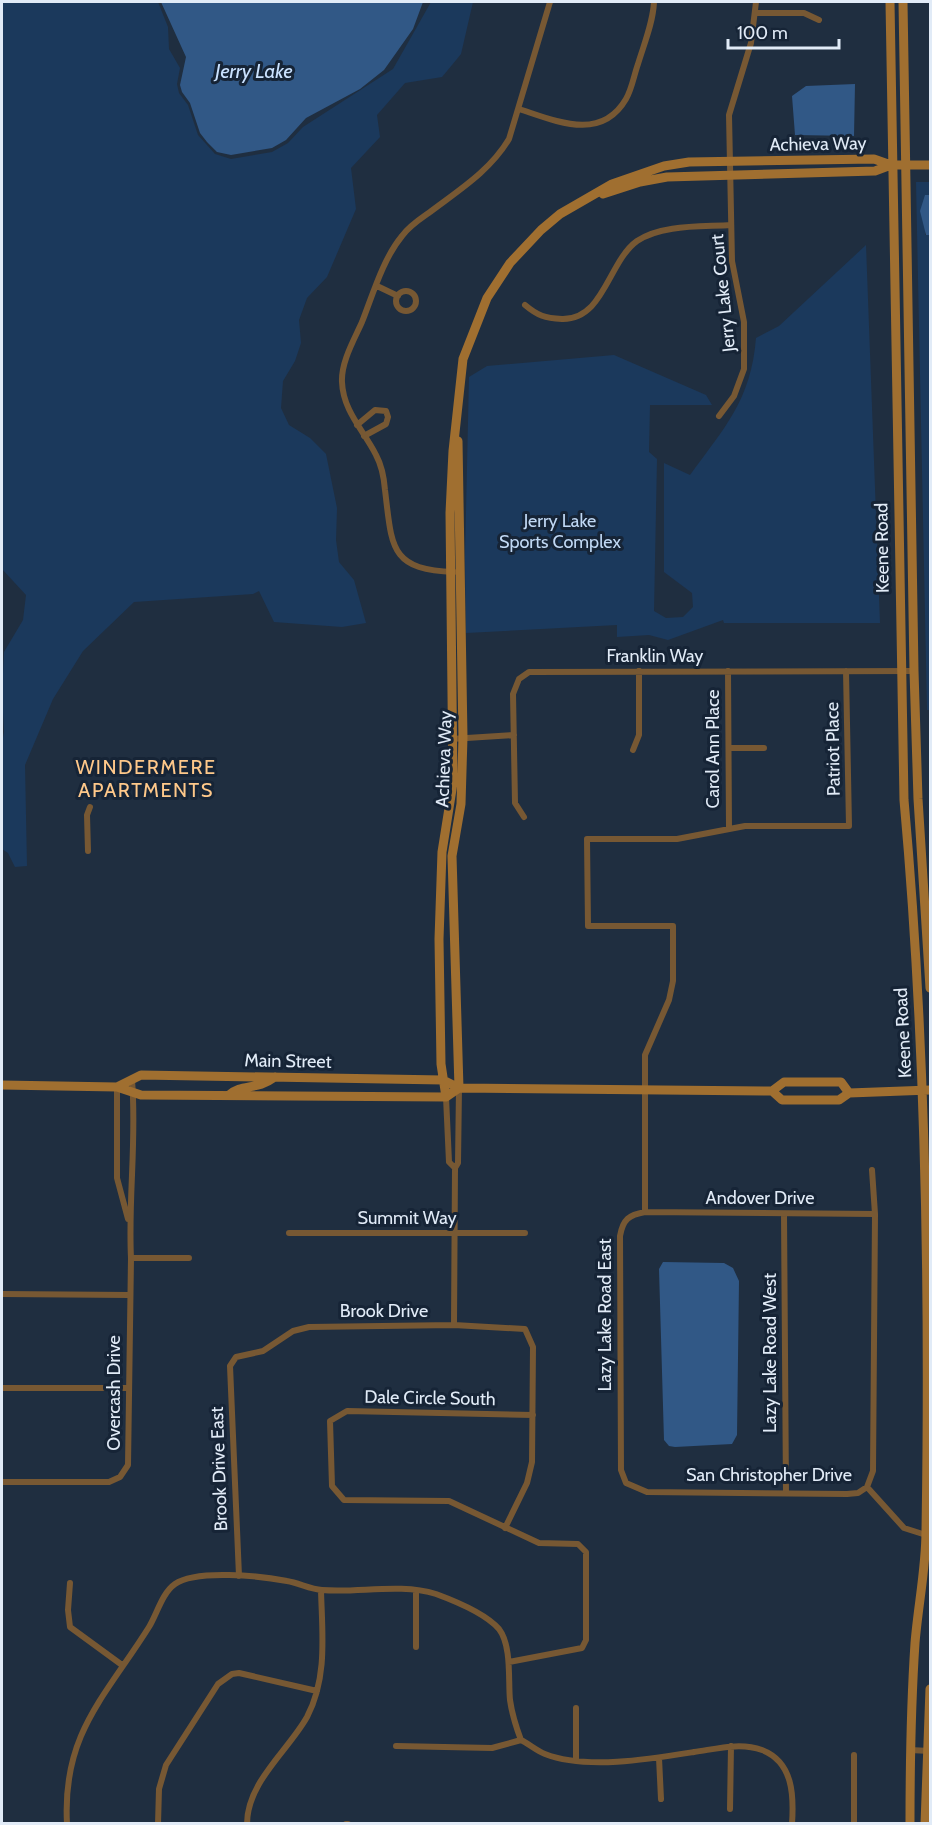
<svg xmlns="http://www.w3.org/2000/svg" width="932" height="1825" viewBox="0 0 932 1825" font-family="Cabin,sans-serif">
<style>
.green{fill:#1b395c}
.water{fill:#315886}
.lines{fill:none;stroke-linecap:round;stroke-linejoin:round}
.street{stroke:#775833;stroke-width:6}
.secondary{stroke:#a06f30;stroke-width:9}
.labels{text-anchor:middle;stroke-width:6;stroke-linejoin:round;paint-order:stroke}
.street-label{font-size:18px;fill:#e1ebf7;stroke:#162436}
.park-label{font-size:18px;fill:#c0d8f4;stroke:#162436}
.water-label{font-size:20px;font-style:italic;fill:#cae2ff;stroke:#162436}
.neighbourhood-label{font-size:20px;letter-spacing:1.5px;fill:#fec88a;stroke:#162436}
</style>
<rect width="100%" height="100%" fill="#1f2e40"/>
<path class="green" d="M2,2H158L168,27L169,49L180,68L177,84L179,93L188,105L198,135L215,154L231,159L272,152L288,143L303,127L393,69L431,2H473L461,54L452,65L442,77L405,83L377,115L380,137L351,168L356,209L327,277L307,298L299,320L301,343L295,361L283,381L281,408L289,425L310,438L326,454L337,508L336,540L339,562L354,580L366,623L342,627L274,622L259,591L253,594L134,602L83,651L53,699L25,765L27,866L15,867L8,853L2,849V743L4,732L2,694L4,652L23,620L26,595L2,569Z
M916,182H930V195H925V235H930V710H927Z
M866,245L880,623H724L723,620L668,640L649,635L617,637V625L466,633L465,557L469,377L487,366L614,355L706,395L712,405H650L649,452L657,459L654,611L666,618L683,617L693,607L692,593L664,572V463L690,475C725,427 751,400 756,338L779,326Z"/>
<path class="water" d="M161,2H423L413,29L384,70L360,89L306,118L286,140L272,148L231,155L217,152L207,142L200,133L190,103L182,92L180,85L186,57Z
M855,84L854,136L795,135L792,96L806,86Z
M925,195H930V235H926L920,211Z
M663,1262L724,1263L733,1268L739,1281L737,1435L732,1444L675,1447L669,1446L664,1440L659,1269Z"/>
<g class="lines">
<path class="street" d="M756,13H804L819,20
M519,109C556,121 601,142 626,99C632,89 634,75 638,64C644,44 653,23 654,2
M377,286L398,296
M396 301a10 10 0 1 1 20 0a10 10 0 1 1-20 0Z
M525,305C538,316 545,318 562,319C604,320 608,262 637,241C662,224 703,227 731,225
M719,416L734,396L744,369V322L732,261L729,115L751,43L756,2
M357,425L375,410L386,411L388,417L386,424L364,436
M454,572C389,570 392,546 385,490C384,477 382,466 376,455C364,431 343,411 342,382C341,362 354,340 362,322C373,294 383,259 402,236C409,226 420,219 430,212C459,190 490,171 509,139L550,2
M728,671L729,828
M451,739L514,735
M729,748H764
M633,750L639,735V671
M524,817L515,803L513,694L519,679L529,672L914,671
M88,851L87,815L90,807
M117,1087V1178L128,1219
M446,1097L449,1162L455,1168
M645,1212V1055L669,1000L673,981V926H588L587,839H677L745,826H849L846,671
M784,1214L786,1493
M875,1214L645,1212C629,1215 623,1219 620,1236L621,1470L626,1483L647,1492L847,1494L858,1493L867,1487L904,1528L926,1535
M289,1233H525
M131,1258H189
M2,1294L129,1295
M454,1325L455,1168L458,1163L459,1088
M2,1388H128
M2,1482H109L120,1477L128,1465L131,1258C128,1198 137,1140 132,1080
M867,1487L873,1471L875,1214L872,1170
M239,1576L230,1366L236,1357L263,1351L293,1331L309,1327L454,1325L525,1329L533,1347L532,1462L527,1483L505,1528
M70,1583L68,1610L70,1627L122,1665
M416,1647V1591
M509,1662L582,1648L586,1640V1552L578,1544L539,1543L449,1501L344,1500L332,1486L330,1421L347,1411L533,1415
M576,1708V1760
M396,1746L492,1748L521,1740
M910,1750L930,1751
M854,1755V1824
M659,1758L661,1799
M730,1809L731,1746
M67,1824C62,1734 105,1697 149,1627C157,1614 162,1593 175,1584C196,1569 261,1576 287,1581C299,1583 310,1589 322,1590C359,1593 400,1583 436,1594C455,1601 486,1614 499,1629C512,1646 508,1681 510,1700C512,1714 516,1727 521,1740C529,1744 537,1751 545,1754C586,1770 651,1759 694,1752C716,1749 740,1742 762,1750C793,1762 794,1795 792,1824
M158,1824L159,1789L166,1765L218,1684L232,1674L239,1673L317,1691
M247,1824C247,1782 288,1751 307,1717C328,1677 322,1632 321,1590
M346,1824H348"/>
<path class="secondary" d="M890,2L904,800C926,1043 930,1287 926,1531C926,1568 918,1606 915,1643C911,1704 910,1763 910,1824
M903,2L914,671L918,799L930,988
M603,194L640,182L667,177L875,171L891,165
M458,441L463,737L461,804L452,856L459,1088
M2,1085L117,1087L141,1095L446,1097L459,1088
M117,1087L141,1075L443,1080L459,1088L772,1091L784,1082H841L849,1093
M772,1091L782,1100H839L849,1093L930,1090
M229,1095C242,1083 256,1091 275,1077
M446,1097L441,1064L439,939L442,852L453,783L450,513L453,451L463,359L487,298L510,263L541,230L560,214L612,184L664,166L689,162L874,159L891,165H930
M925,1824L930,1689"/>
</g>
<g class="labels">
<g class="street-label">
<text transform="translate(818 144) rotate(-1)" y="6">Achieva Way</text>
<text transform="translate(723 293) rotate(-96)" y="6">Jerry Lake Court</text>
<text transform="translate(882 548) rotate(-91)" y="6">Keene Road</text>
<text x="655" y="662">Franklin Way</text>
<text transform="translate(713 749) rotate(-90)" y="6">Carol Ann Place</text>
<text transform="translate(833 749) rotate(-91)" y="6">Patriot Place</text>
<text transform="translate(444 759) rotate(-88)" y="6">Achieva Way</text>
<text transform="translate(903 1033) rotate(-93)" y="6">Keene Road</text>
<text transform="translate(288 1061) rotate(1)" y="6">Main Street</text>
<text x="760" y="1204">Andover Drive</text>
<text x="407" y="1224">Summit Way</text>
<text x="384" y="1317">Brook Drive</text>
<text transform="translate(605 1315) rotate(-90)" y="6">Lazy Lake Road East</text>
<text transform="translate(770 1353) rotate(-90)" y="6">Lazy Lake Road West</text>
<text transform="translate(114 1393) rotate(-90)" y="6">Overcash Drive</text>
<text transform="translate(430 1398) rotate(1)" y="6">Dale Circle South</text>
<text transform="translate(219 1469) rotate(-92)" y="6">Brook Drive East</text>
<text x="769" y="1481">San Christopher Drive</text>
</g>
<g class="park-label">
<text x="560" y="527">Jerry Lake<tspan x="560" dy="21">Sports Complex</tspan></text>
</g>
<g class="water-label">
<text x="254" y="78">Jerry Lake</text>
</g>
<g class="neighbourhood-label">
<text x="146" y="774">WINDERMERE<tspan x="146" dy="23">APARTMENTS</tspan></text>
</g>
</g>
<rect width="932" height="1825" fill="none" stroke="#e1ebf7" stroke-width="6"/>
<path d="M728 39v9h111v-9" fill="none" stroke="#e1ebf7" stroke-width="3"/>
<text x="737" y="39" font-size="18" fill="#e1ebf7" stroke="#162436" stroke-width="4.5" paint-order="stroke">100 m</text>
</svg>
